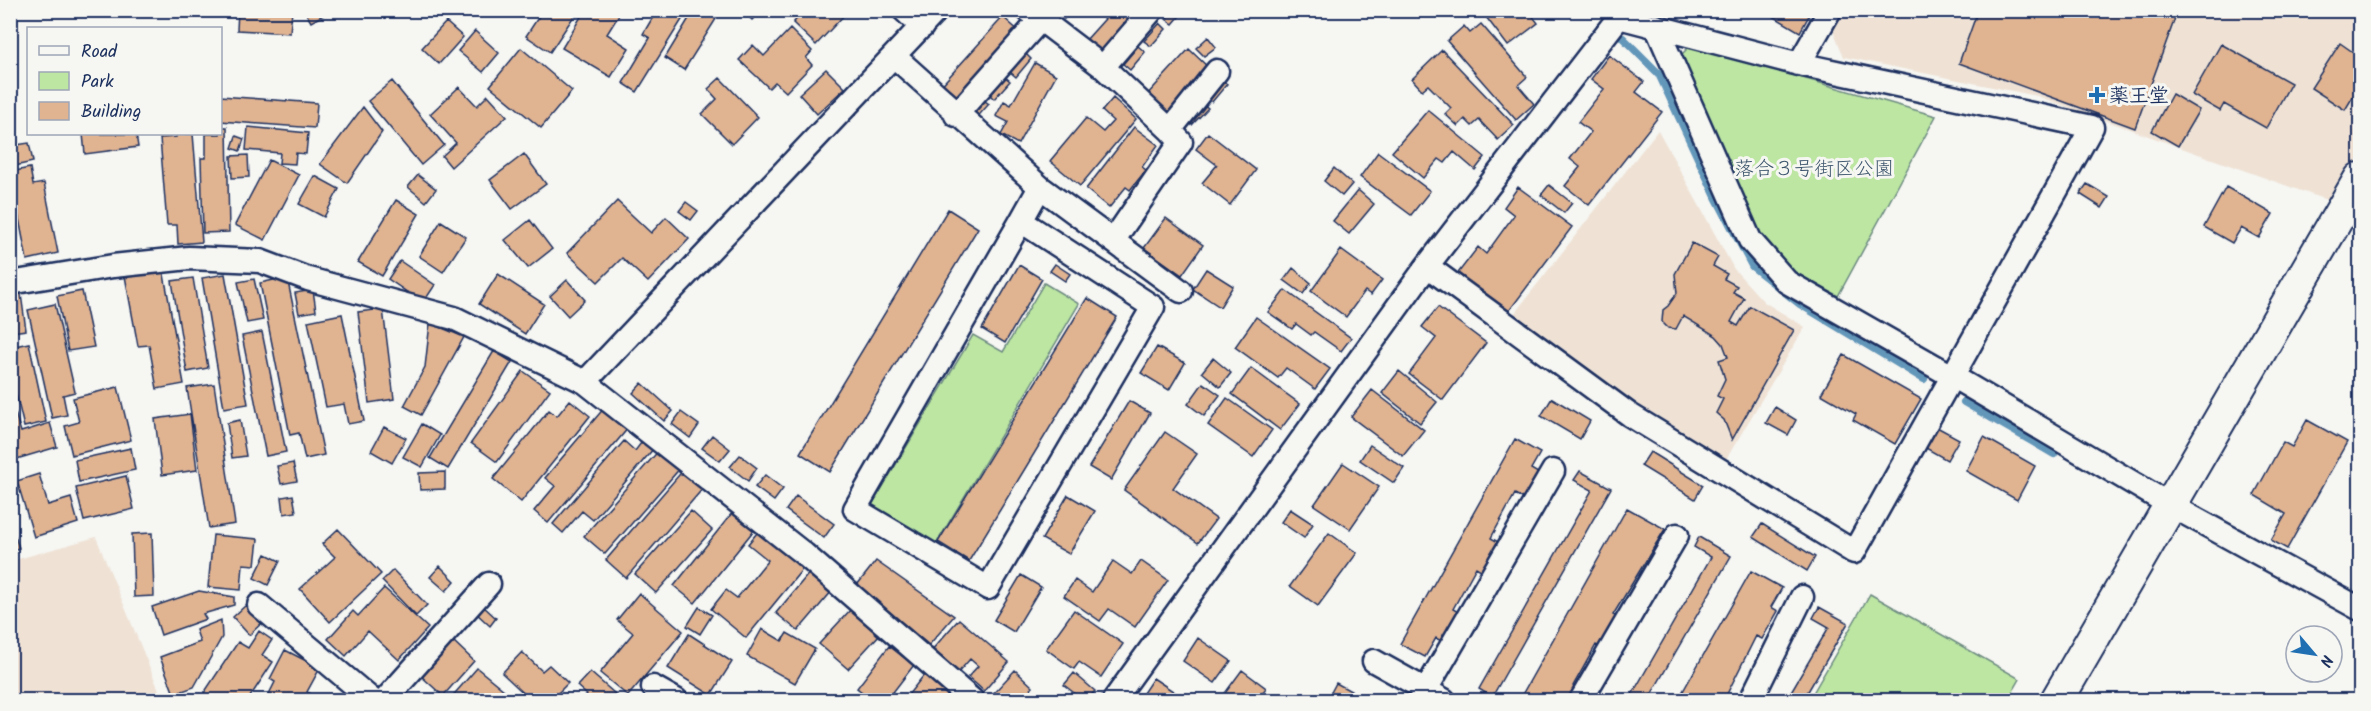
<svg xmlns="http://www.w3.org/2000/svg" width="2371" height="711" viewBox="0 0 2371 711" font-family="Kalam,'Klee One',sans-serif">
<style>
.built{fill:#efe2d5}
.green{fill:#bce6a2;stroke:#6c8a80;stroke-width:1.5}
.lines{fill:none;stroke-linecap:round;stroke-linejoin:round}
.stream{stroke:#6497b9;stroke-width:8}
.building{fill:#e0b391;stroke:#1b2f5e;stroke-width:1.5}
.street-casing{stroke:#1b2f5e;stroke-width:27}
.secondary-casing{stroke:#1b2f5e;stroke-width:36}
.street{stroke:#f6f6f2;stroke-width:22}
.secondary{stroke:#f6f6f2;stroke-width:32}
.poi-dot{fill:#1f6fb2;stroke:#f6f6f2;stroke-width:2}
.labels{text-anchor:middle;stroke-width:6;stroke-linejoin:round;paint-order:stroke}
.poi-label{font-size:20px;font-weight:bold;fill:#1b2f5e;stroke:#f6f6f2;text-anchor:start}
.park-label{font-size:20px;fill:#3b546c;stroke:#f6f6f2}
</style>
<rect width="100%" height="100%" fill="#f6f6f2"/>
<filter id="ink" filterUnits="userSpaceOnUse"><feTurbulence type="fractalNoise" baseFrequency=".0167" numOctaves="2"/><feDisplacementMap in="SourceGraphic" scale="12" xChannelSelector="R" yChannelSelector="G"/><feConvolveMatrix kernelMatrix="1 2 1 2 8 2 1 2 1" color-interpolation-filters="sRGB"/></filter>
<g filter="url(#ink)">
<path class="built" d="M1839,10L2360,11V212L2037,96L1844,57L1831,25Z
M1658,130L1734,269L1764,302L1805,327L1725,461L1632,406L1510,319Z
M96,537L163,700H11V561Z"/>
<path class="green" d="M1690,46L1936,116L1838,296L1785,267L1747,221L1678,58Z
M1044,283L1079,304L935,546L870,508L973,335L1003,352Z
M1870,594L2020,679L2008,700H1809Z"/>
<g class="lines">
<path class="stream" d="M1623,38L1659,74L1717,199L1752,266L1800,304L1924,379
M1964,402L2054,454"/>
</g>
<path class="building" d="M238,10H292L290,33L237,30Z
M304,10H332L311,22Z
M543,10H578L550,52L526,36Z
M585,10H622L607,34L629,48L611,77L562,48Z
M657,10H688L637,92L623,83L650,38L643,34Z
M694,10H702L716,19L684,70L665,58Z
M742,10H762L752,20Z
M805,10H849L816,45L793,23Z
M1060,10H1072L1064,19L1058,13Z
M1113,10H1146L1104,57L1086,40Z
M1173,10H1185L1173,24L1166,19Z
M1486,10H1528L1538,23L1508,46L1483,13Z
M1763,10H1812L1800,32Z
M1978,10H2178L2135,128L1959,63Z
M1003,17L1021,33L957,104L939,88Z
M446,22L463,37L439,64L422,48Z
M1160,23L1166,29L1151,46L1144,41Z
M1481,24L1527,77L1518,85L1534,104L1516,120L1447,41L1464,26L1470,33Z
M790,29L812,51L806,58L812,65L786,92L775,82L769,88L739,60L753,45L764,56Z
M475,31L499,53L483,72L458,51Z
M1208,37L1216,47L1204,56L1196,48Z
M2340,43L2360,57L2353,70L2360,75V85L2345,110L2311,88Z
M2221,44L2291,83L2266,128L2224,104L2220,111L2192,95Z
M1138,46L1145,52L1130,70L1123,64Z
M521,48L572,91L541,128L490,86Z
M1189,49L1209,68L1166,116L1145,97Z
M1442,50L1514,125L1498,140L1479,120L1472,126L1465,119L1458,126L1445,114L1451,108L1428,85L1422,90L1412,79Z
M1025,53L1031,59L1016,77L1009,71Z
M1609,55L1644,82L1636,92L1662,112L1589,205L1565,186L1580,167L1570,159L1591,132L1578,122L1604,89L1591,79Z
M1035,63L1056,75L1018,144L1001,135L1008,122L996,116L1004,101L1011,105Z
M826,69L845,88L817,114L799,94Z
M1003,75L1010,81L994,99L988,93Z
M720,78L758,117L732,144L702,114L717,99L708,89Z
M1220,79L1227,84L1212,102L1205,96Z
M392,81L444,145L421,165L368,101Z
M459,87L477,106L488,95L507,116L451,167L442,156L456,143L430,114Z
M2172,94L2199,110L2178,146L2152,131Z
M220,96L317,103L315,128L220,121Z
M1113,98L1136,119L1080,186L1050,161L1086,118L1103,132L1113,121L1102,111Z
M982,99L989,104L973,122L967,116Z
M1201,102L1208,108L1192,125L1185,120Z
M363,107L382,132L347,183L320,164Z
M1428,110L1485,157L1475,170L1454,152L1445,163L1439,159L1423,178L1392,152Z
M220,127H227L229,232L203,233L201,158H206V134H220Z
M248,127L308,133L306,154L296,153L295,164L279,163L280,153L246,150Z
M1134,127L1158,145L1142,167L1146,170L1130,190L1126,187L1109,208L1086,189Z
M1208,133L1256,170L1230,205L1202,183L1217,165L1196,149Z
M83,134H136L138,147L85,154Z
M176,134H193L202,242L178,244L177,225H167L160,138L176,137Z
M236,136L244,139L240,151L232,148Z
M29,143L33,162L10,167V146Z
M1378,152L1430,191L1411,215L1360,177Z
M524,154L546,184L512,209L490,180Z
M248,155L249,177L232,178L231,156Z
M269,160L299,175L265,240L235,225Z
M30,168L33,185L44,183L58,253L27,260L10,172Z
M1334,168L1352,184L1342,196L1324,181Z
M418,175L436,189L426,202L408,187Z
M315,176L339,189L324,217L299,204Z
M2087,184L2109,197L2102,208L2080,194Z
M1549,185L1572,203L1564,213L1541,195Z
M1518,187L1572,227L1506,315L1455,277L1478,247L1486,254L1514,215L1504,207Z
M2226,187L2273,214L2259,238L2241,228L2232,243L2204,227Z
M1358,190L1374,204L1349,234L1333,221Z
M396,200L419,214L382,276L358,262Z
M617,201L651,233L666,217L689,239L648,282L622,258L598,282L567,253Z
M686,202L698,211L691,220L679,211Z
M948,209L978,228L830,472L800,453Z
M1166,218L1203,245L1182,275L1144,248Z
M10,220L15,246L10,247Z
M530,220L552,249L528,268L505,240Z
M441,221L466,237L443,272L419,256Z
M1692,243L1718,257L1713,266L1727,274L1724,279L1737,286L1733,292L1744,298L1731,322L1738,326L1750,306L1794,330L1732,440L1724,420L1716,413L1723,399L1717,396L1725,379L1719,360L1728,357L1723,344L1716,336L1683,316L1676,329L1668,328L1662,322L1663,310L1668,306L1677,293L1675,274Z
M1341,250L1382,280L1371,295L1365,291L1346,317L1311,291Z
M400,261L435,285L423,303L388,279Z
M1055,264L1070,274L1065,281L1050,271Z
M1019,265L1042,279L1005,343L982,329Z
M1293,268L1311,283L1303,294L1284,280Z
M163,269L184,384L157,389L149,345L138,346L125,276Z
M1206,269L1233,286L1220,307L1193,289Z
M225,274L248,404L224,408L202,278Z
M498,274L544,304L525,334L479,304Z
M287,277L324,455L305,459L299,433L290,435L260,283Z
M193,278L208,368L187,372L172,281Z
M254,279L263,320L247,323L238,282Z
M567,280L585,300L568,316L550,296Z
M313,290L316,311L299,314L295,293Z
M1285,290L1351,338L1341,351L1314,332L1311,335L1296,324L1292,329L1268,312Z
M82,291L94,347L68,351L57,296Z
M21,294L26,330L12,332L10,296Z
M1087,298L1117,317L969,561L938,542Z
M55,304L75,392L63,395L67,415L52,418L28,310Z
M1438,307L1486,343L1443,400L1409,374L1436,338L1422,327Z
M383,309L394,399L369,403L358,312Z
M342,314L364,421L348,424L344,404L326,407L308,321Z
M1256,317L1330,369L1315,389L1286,368L1278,378L1235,347Z
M430,323L464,337L421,415L404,406L425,367Z
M262,332L286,452L266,456L242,336Z
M29,343L46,422L24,427L10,369V347Z
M1157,347L1185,363L1169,390L1141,373Z
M494,351L512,362L448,469L430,458Z
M1844,355L1921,399L1895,444L1853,420L1856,414L1821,394Z
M1213,358L1231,373L1220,387L1202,372Z
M1251,368L1300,404L1280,430L1232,394Z
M523,371L550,390L497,462L471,443Z
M1399,371L1437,402L1420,423L1382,393Z
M642,383L673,411L664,421L633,393Z
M1203,383L1220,395L1204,416L1188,404Z
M214,384L235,524L209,528L187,388Z
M118,387L131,440L72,455L65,426L79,422L73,398Z
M1372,390L1424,430L1403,456L1351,417Z
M10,397L21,432L50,423L57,447L10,461Z
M1227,398L1272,430L1253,457L1208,425Z
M1552,398L1590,421L1580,439L1541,416Z
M570,400L590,416L521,502L493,479L549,410L557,416Z
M1129,401L1150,413L1111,480L1089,467Z
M605,407L629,427L548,523L534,511L555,486L545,478Z
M1775,407L1796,420L1788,435L1766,423Z
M681,412L699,425L690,438L672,424Z
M190,414L197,470L162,475L155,419Z
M240,420L246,456L232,458L227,423Z
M2307,420L2347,442L2287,549L2271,540L2286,514L2254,495L2283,442L2292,447Z
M422,424L440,435L422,467L403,457Z
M1935,426L1959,439L1947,460L1924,447Z
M384,427L406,438L392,463L371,451Z
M1165,432L1197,454L1173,488L1216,519L1198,543L1124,490Z
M712,435L730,449L720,461L702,448Z
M1984,437L2035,466L2017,500L1966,471Z
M644,439L654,448L593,520L582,511L563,533L553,524L624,441L635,451Z
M1515,439L1540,453L1531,469L1538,473L1524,499L1515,494L1491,538L1500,543L1484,572L1476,567L1453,609L1460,613L1443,642L1436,638L1425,657L1400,644Z
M1370,445L1404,468L1394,483L1360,460Z
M131,448L135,470L79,482L75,460Z
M661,448L682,466L605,554L584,536Z
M1650,452L1703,485L1695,499L1641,466Z
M740,455L757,468L748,481L730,467Z
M293,463L297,481L281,484L277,466Z
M1343,463L1379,487L1350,529L1314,505Z
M685,468L705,486L626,578L606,560Z
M1580,471L1611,488L1492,697L1479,689L1592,490L1574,480Z
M445,472V489L420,490L419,473Z
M39,474L48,505L71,498L78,523L34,537L17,481Z
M765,475L783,489L774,501L755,487Z
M126,476L134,509L84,521L76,488Z
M293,495L296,512L284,514L282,497Z
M1068,495L1095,511L1069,554L1042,539Z
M796,496L834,524L824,538L786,510Z
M736,508L758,525L695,603L674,586Z
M1627,508L1665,529L1613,615L1617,617L1601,648L1596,645L1573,686L1576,688L1569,700H1519Z
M1290,509L1313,524L1304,538L1281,522Z
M691,511L712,530L656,593L635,574Z
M10,521L19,548L10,551Z
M1762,524L1815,557L1807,571L1753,537Z
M761,528L805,566L746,638L711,609L726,590L737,598L768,560L748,544Z
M338,529L381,574L330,622L300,589L335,557L322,544Z
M152,533L154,596L134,597L132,534Z
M1329,533L1357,553L1318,606L1290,586Z
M213,535L258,539L255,565L243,564L241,590L208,587Z
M1699,537L1731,556L1648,700H1629L1711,557L1694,547Z
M266,554L280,561L268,585L254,578Z
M876,561L954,616L929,645L857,585Z
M1113,561L1132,574L1141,561L1168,580L1135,627L1109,609L1100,621L1064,596L1075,580L1092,592Z
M440,566L455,581L446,591L430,577Z
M393,570L427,605L416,616L382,581Z
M1751,571L1782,588L1771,607L1778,611L1762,639L1756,636L1724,700H1678Z
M810,572L832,591L798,631L776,613Z
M1021,575L1041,587L1014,632L994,620Z
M384,588L428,628L399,660L368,631L346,656L328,639L353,611L358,616Z
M199,591L234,597V605L203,614L206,619L161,635L152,607Z
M639,593L683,631L628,696L600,673L633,633L617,620Z
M246,605L263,622L249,635L233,617Z
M482,605L496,618L490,626L475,612Z
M699,607L712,615L700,634L687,626Z
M1819,607L1848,623L1803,700H1786L1829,627L1813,618Z
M852,608L880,634L848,669L819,644Z
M1074,610L1123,644L1101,677L1079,662L1074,669L1046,649Z
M959,619L1009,662L984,691L968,677L978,666L970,659L957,674L931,651Z
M221,620L222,637L194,687L174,694L160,657L200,642L196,630Z
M762,629L782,641L787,633L815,649L795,683L747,656Z
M259,631L272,640L262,655L273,662L248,700H215L204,693L238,642L248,648Z
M689,634L732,662L711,695L668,668Z
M1198,638L1231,661L1215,683L1183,661Z
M452,640L474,661L443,696L420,675Z
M889,646L914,665L887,700H872L857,688Z
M285,650L320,668L307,692L323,700H266L275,682L270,679Z
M522,652L542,671L549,665L568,683L551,700H531L502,673Z
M477,668L516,700H449Z
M1015,670L1033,687L1021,700H992L989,698Z
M1242,670L1266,688L1257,700H1220Z
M590,672L622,700H582L587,695L577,686Z
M1074,673L1095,691L1087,700H1083L1064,685Z
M924,675L949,694L944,700H904Z
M1153,678L1176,693L1172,700L1139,699Z
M1336,683L1362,697L1361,700H1327Z"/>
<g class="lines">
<defs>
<path id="street" d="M904,10L922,27
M1028,10L1103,67L1170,130L1217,71
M1656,26L1750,240L1787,282L1952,376L2172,506L2360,609
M895,57L1040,187L1181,291
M1799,64L1830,10
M1103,67L1152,10
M956,115L1049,10
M1021,221L1153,307L988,588L855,509L1021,221L1040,187
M1113,241L1181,142L1170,130
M10,283L113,266L189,258L260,261L308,279L454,318L585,382L804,554L972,700
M585,382L937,10
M259,605L372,700
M1374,661L1444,700
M653,687L676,700
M385,700L489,584
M1114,700L1427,266L1619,17L1799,64L2092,127L1854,552L1630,415L1427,266
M1420,700L1553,471
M1581,700L1677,535
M1751,700L1802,597"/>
<path id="secondary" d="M2057,700L2360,179"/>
</defs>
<use href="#street" class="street-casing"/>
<use href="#secondary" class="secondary-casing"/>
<use href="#street" class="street"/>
<use href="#secondary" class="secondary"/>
</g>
</g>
<path class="poi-dot" d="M2094 86h6v6h6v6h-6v6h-6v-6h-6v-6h6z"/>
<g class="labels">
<g class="poi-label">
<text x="2109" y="102">薬王堂</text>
</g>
<g class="park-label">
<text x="1814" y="175">落合３号街区公園</text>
</g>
</g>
<rect width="2371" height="711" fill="none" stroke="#f6f6f2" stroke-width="36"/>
<rect x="18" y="18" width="2335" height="675" fill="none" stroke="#1b2f5e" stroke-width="2" filter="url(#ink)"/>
<rect x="27" y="27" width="195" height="108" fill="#f6f6f2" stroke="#9ea6b7" stroke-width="1.5"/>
<rect x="39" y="46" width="30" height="9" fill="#f6f6f2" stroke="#9ea6b7" stroke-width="1.5"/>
<text x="81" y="57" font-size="18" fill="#1b2f5e">Road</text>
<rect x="39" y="72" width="30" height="18" fill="#bce6a2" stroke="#9ea6b7" stroke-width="1.5"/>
<text x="81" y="87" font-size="18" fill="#1b2f5e">Park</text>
<rect x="39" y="102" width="30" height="18" fill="#e0b391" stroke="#9ea6b7" stroke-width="1.5"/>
<text x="81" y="117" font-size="18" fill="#1b2f5e">Building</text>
<g transform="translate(2314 654) rotate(119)"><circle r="28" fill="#f6f6f2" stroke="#9ea6b7" stroke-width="1.5"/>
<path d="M0-4.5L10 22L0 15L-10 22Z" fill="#1f6fb2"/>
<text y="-9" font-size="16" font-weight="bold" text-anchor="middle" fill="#1b2f5e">N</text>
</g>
</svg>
